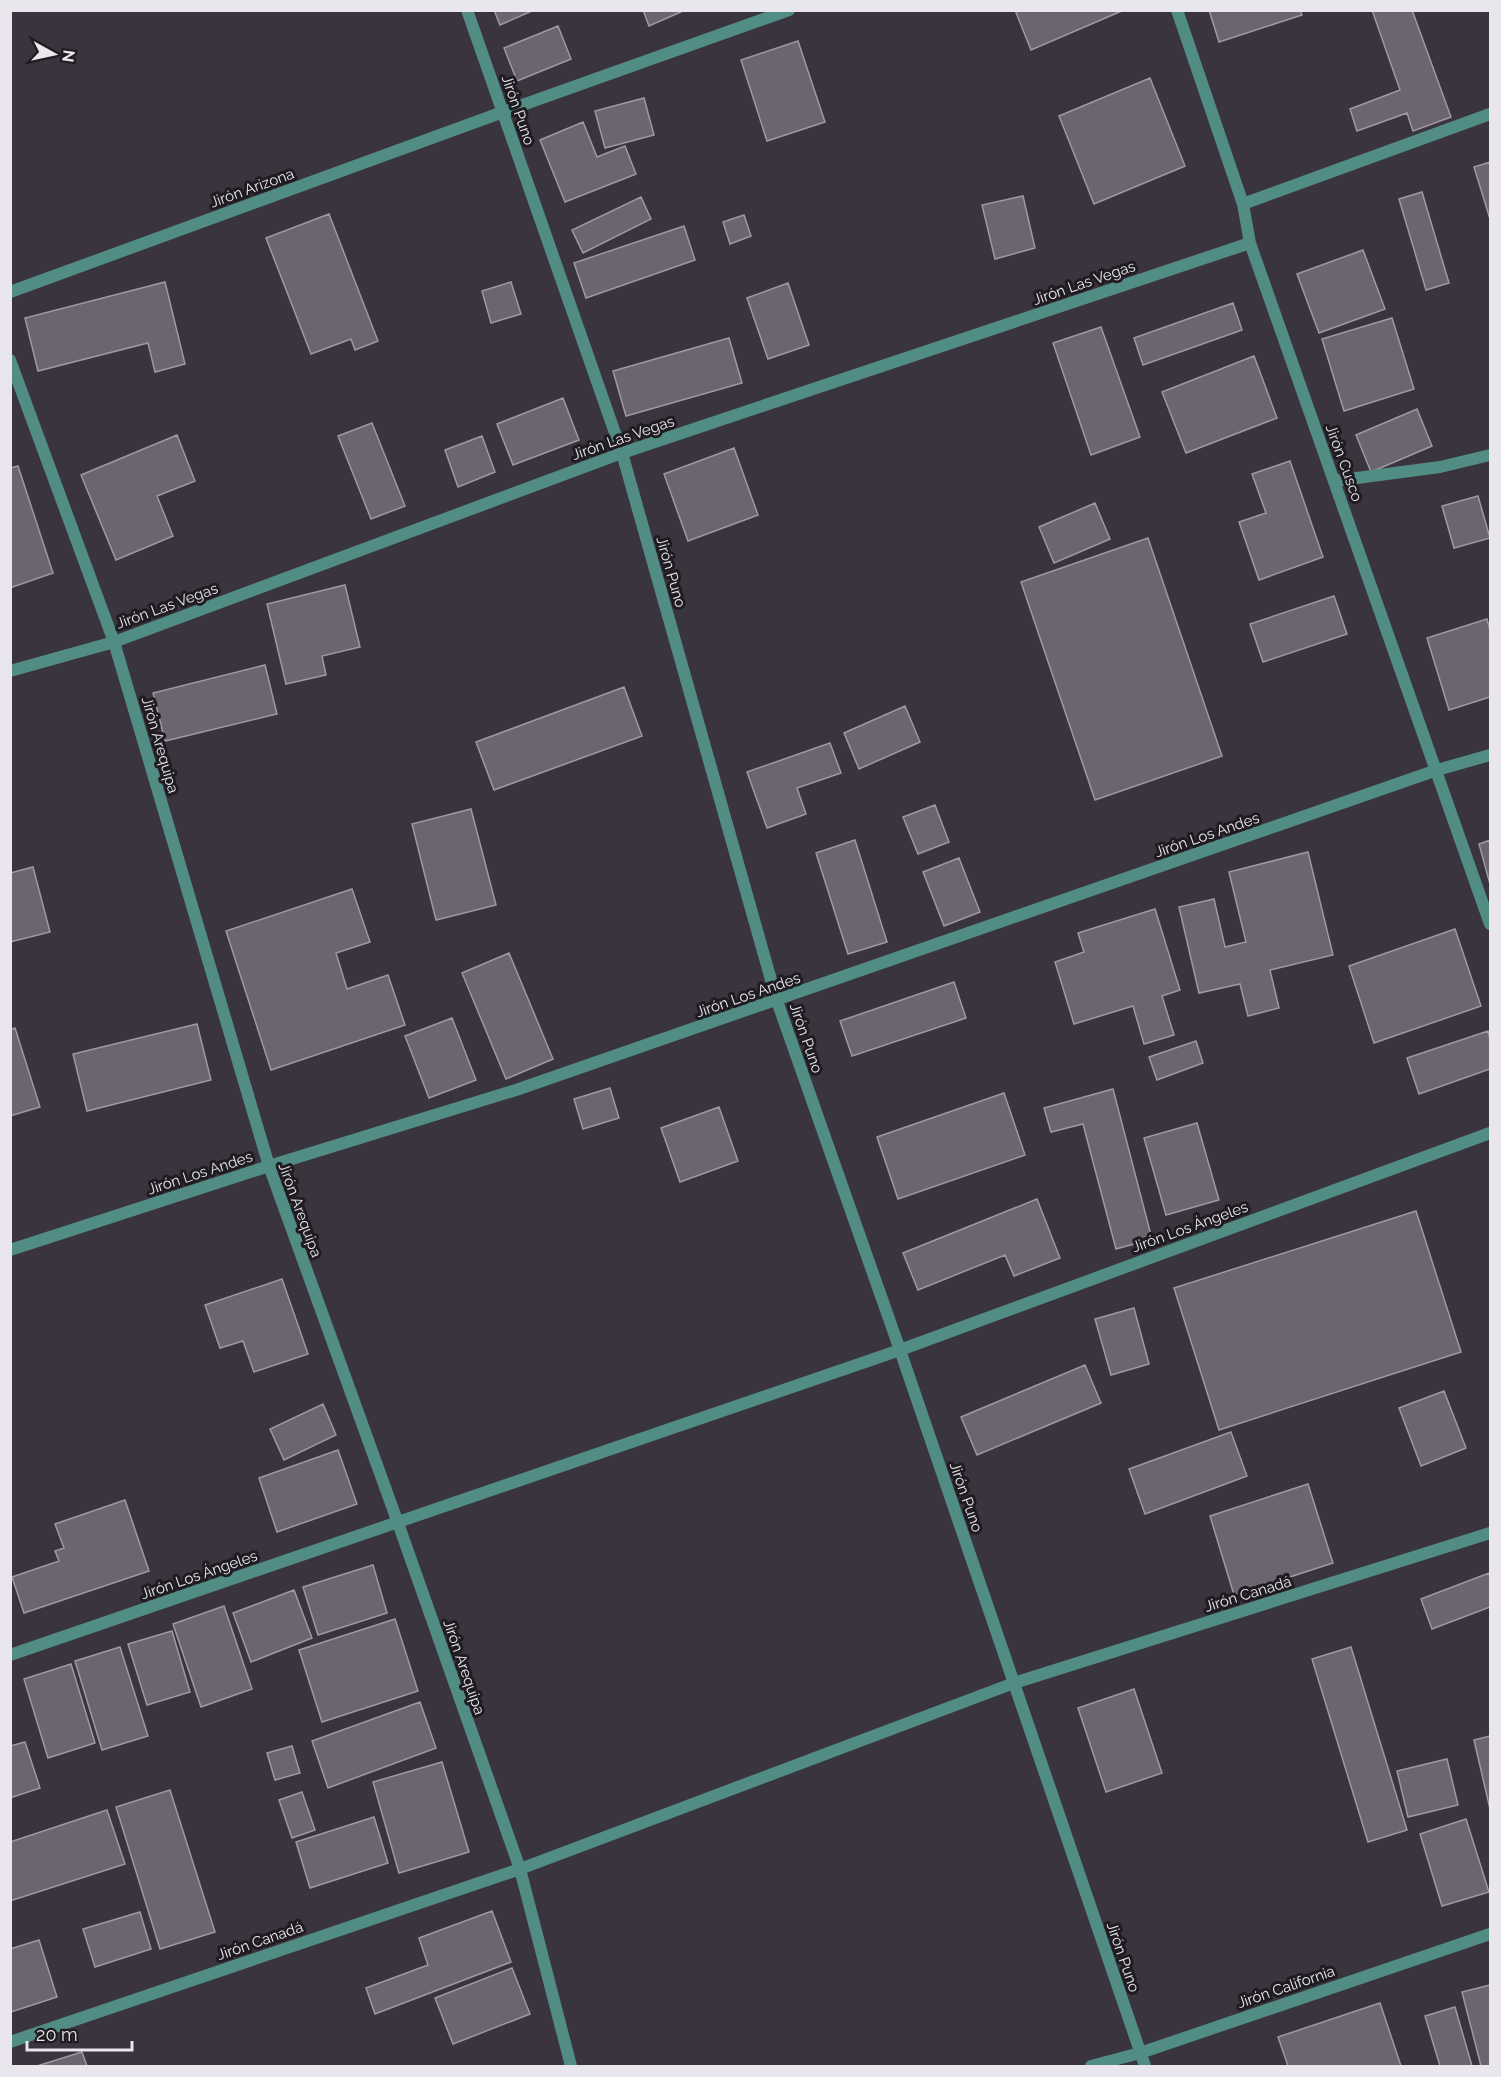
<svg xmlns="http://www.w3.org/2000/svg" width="1501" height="2077" viewBox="0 0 1501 2077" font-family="Raleway,sans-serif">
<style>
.building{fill:#6c646f;stroke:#a098a4;stroke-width:1.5}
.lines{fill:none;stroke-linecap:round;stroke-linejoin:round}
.street{stroke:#528d85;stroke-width:12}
.labels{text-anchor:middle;stroke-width:6;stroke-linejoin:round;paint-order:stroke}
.street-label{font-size:15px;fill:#e9e6ed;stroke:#1f1c21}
</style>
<rect width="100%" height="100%" fill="#39343e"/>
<path class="building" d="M494,10H534L500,25Z
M643,10H683V11L649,26Z
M1015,10H1124L1031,50Z
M1209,10H1300L1302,15L1219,42Z
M1372,10H1412L1451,117L1413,131L1407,113L1357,131L1350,109L1400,90Z
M558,26L571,59L517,81L504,48Z
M798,41L825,122L767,141L741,60Z
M1150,78L1185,166L1094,204L1059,116Z
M644,98L654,135L605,148L595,111Z
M583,122L597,157L625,146L636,174L565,202L540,140Z
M1490,162V219L1474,167Z
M1422,192L1449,283L1426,290L1399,199Z
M1023,196L1035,248L995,259L982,205Z
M641,197L651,219L583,253L572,230Z
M329,214L378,341L355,350L351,339L311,354L266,238Z
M744,215L751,236L730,244L723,222Z
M684,226L695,260L586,298L574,263Z
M1363,250L1385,309L1319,333L1297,274Z
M165,282L185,364L155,372L148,343L38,371L25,318Z
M511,282L521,314L491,323L482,291Z
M788,283L809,345L768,359L747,298Z
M1233,303L1242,330L1143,365L1134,338Z
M1392,318L1414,389L1344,411L1322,339Z
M1101,327L1140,437L1091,455L1053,343Z
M729,338L742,383L626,416L613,371Z
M1254,356L1277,418L1186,453L1162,392Z
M563,398L579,440L513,465L497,424Z
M1417,409L1432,446L1371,472L1356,435Z
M372,423L405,506L371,519L338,436Z
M177,435L195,481L157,496L173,536L116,560L81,475Z
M482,436L495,472L458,487L445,450Z
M734,448L758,515L688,541L664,474Z
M1290,461L1323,557L1259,580L1239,522L1266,513L1252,474Z
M18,466L53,573L10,588V468Z
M1478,496L1490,538L1454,548L1442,506Z
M1095,503L1110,539L1054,563L1039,527Z
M1148,538L1222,756L1095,800L1021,582Z
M345,585L360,647L322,656L326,675L286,684L267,604Z
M1334,596L1347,634L1263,662L1250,624Z
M1487,619L1490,630V697L1449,710L1427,638Z
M265,665L277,714L165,741L153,693Z
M624,687L642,736L494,790L476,742Z
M905,706L920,742L859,769L844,733Z
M830,743L841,773L797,788L806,814L767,828L747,772Z
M935,805L949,842L918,854L903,817Z
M471,809L496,905L436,920L412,824Z
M855,840L887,942L848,954L816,853Z
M1490,840V884L1479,844Z
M1308,852L1333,955L1270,970L1279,1008L1248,1016L1240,984L1199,993L1179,907L1214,899L1225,947L1246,942L1229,872Z
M959,858L980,912L944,926L923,872Z
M33,867L50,932L10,942V873Z
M352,889L370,942L336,953L347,989L388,975L405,1025L271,1070L226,931Z
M1155,909L1180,990L1162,996L1174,1035L1144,1044L1133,1006L1074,1024L1055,962L1084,952L1078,933Z
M1455,929L1481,1006L1374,1043L1349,966Z
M509,953L553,1059L506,1079L462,973Z
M954,982L966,1018L852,1056L840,1021Z
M452,1018L476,1080L429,1098L405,1036Z
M197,1024L211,1080L87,1111L73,1054Z
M15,1028L40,1107L10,1116V1030Z
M1488,1031L1490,1039V1069L1419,1094L1407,1058Z
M1196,1041L1203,1063L1157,1080L1149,1057Z
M610,1088L619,1118L583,1129L574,1099Z
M1113,1089L1152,1239L1116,1249L1083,1124L1051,1132L1044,1108Z
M1004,1093L1025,1155L898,1199L877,1137Z
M719,1107L738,1161L680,1182L661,1128Z
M1197,1123L1219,1200L1166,1215L1144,1138Z
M1037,1199L1060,1258L1014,1276L1005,1255L918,1290L903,1253Z
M1416,1211L1461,1352L1219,1430L1174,1288Z
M282,1279L308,1354L254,1372L243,1341L220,1348L205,1305Z
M1134,1308L1149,1364L1111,1375L1095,1319Z
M1085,1365L1101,1403L977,1455L961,1417Z
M1444,1391L1466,1448L1421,1466L1399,1408Z
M323,1404L336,1435L284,1460L270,1429Z
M1231,1432L1247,1476L1145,1514L1129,1469Z
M338,1450L357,1504L277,1532L259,1478Z
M1308,1484L1333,1563L1234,1595L1210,1516Z
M125,1500L149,1571L24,1613L12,1577L59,1561L55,1551L64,1548L55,1524Z
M373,1565L387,1613L318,1635L303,1587Z
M1489,1573L1490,1578V1607L1432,1629L1421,1599Z
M294,1590L312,1638L251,1662L233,1613Z
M224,1606L252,1689L201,1707L173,1624Z
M395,1619L418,1691L322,1722L299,1650Z
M172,1631L190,1692L147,1705L128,1644Z
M120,1647L148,1736L102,1750L75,1661Z
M1351,1647L1407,1830L1368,1842L1312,1659Z
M71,1664L95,1743L48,1758L24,1679Z
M1134,1689L1162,1773L1106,1792L1078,1708Z
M420,1702L436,1748L328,1788L312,1741Z
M1490,1736V1809L1474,1740Z
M25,1742L40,1788L10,1798V1746Z
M292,1746L300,1773L275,1780L267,1753Z
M1447,1759L1458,1805L1408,1817L1397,1771Z
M442,1762L469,1852L399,1873L373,1782Z
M170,1790L215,1932L160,1949L116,1807Z
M302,1792L315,1830L292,1838L279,1800Z
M107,1810L125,1864L10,1901V1842Z
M374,1817L388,1863L310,1888L296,1842Z
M1466,1819L1489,1892L1442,1906L1420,1834Z
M492,1911L511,1962L375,2014L366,1988L428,1965L419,1938Z
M140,1912L151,1949L95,1967L83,1929Z
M39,1940L57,1997L11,2012L10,1949Z
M512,1968L530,2014L453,2044L435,1998Z
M1490,1985V2066H1481L1462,1992Z
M1380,2003L1401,2066H1288L1278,2037Z
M1455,2007L1472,2066H1440L1425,2016Z
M82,2052L87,2066H37Z"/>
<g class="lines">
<path class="street" d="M467,10L622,453L777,1001L900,1350L1145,2066
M1177,10L1243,204L1250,243L1490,924
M1243,204L1490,114
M10,292L503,112L789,10
M10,360L114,642L269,1166L398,1523L520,1869L571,2066
M1334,481L1440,467L1490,455
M10,671L114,642L622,453L1250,243
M10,1250L269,1166L516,1090L1437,770L1490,755
M10,1655L900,1350L1490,1133
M10,2042L520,1869L1014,1683L1490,1533
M1091,2066L1140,2053L1490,1934"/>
</g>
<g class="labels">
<g class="street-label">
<text transform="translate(518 110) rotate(71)" y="5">Jirón Puno</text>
<text transform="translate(252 188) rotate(-20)" y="5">Jirón Arizona</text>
<text transform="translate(1084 283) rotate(-19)" y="5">Jirón Las Vegas</text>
<text transform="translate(623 438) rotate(-19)" y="5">Jirón Las Vegas</text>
<text transform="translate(1344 463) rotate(70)" y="5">Jirón Cusco</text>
<text transform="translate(671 572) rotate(74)" y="5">Jirón Puno</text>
<text transform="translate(167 606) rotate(-20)" y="5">Jirón Las Vegas</text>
<text transform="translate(160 745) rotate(74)" y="5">Jirón Arequipa</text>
<text transform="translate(1207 835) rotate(-19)" y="5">Jirón Los Andes</text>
<text transform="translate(748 995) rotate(-19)" y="5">Jirón Los Andes</text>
<text transform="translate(806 1038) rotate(71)" y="5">Jirón Puno</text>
<text transform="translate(200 1173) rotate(-18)" y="5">Jirón Los Andes</text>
<text transform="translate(300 1210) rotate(70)" y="5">Jirón Arequipa</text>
<text transform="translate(1190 1227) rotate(-20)" y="5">Jirón Los Ángeles</text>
<text transform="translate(966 1497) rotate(71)" y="5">Jirón Puno</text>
<text transform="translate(199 1575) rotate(-19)" y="5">Jirón Los Ángeles</text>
<text transform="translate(1248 1594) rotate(-17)" y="5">Jirón Canadá</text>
<text transform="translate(464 1667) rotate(71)" y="5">Jirón Arequipa</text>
<text transform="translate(260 1941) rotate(-19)" y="5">Jirón Canadá</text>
<text transform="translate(1123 1957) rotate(71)" y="5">Jirón Puno</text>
<text transform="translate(1286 1987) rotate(-19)" y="5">Jirón California</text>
</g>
</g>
<rect width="1501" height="2077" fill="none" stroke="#e9e6ed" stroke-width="24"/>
<g transform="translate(54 54) rotate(98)" stroke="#1f1c21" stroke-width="4.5" paint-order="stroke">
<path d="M0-4.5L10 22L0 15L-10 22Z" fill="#e9e6ed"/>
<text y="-9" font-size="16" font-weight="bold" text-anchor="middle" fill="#e9e6ed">N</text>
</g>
<path d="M27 2041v9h105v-9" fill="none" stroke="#e9e6ed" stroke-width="3"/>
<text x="36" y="2041" font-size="18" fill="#e9e6ed" stroke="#1f1c21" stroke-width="4.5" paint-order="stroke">20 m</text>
</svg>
